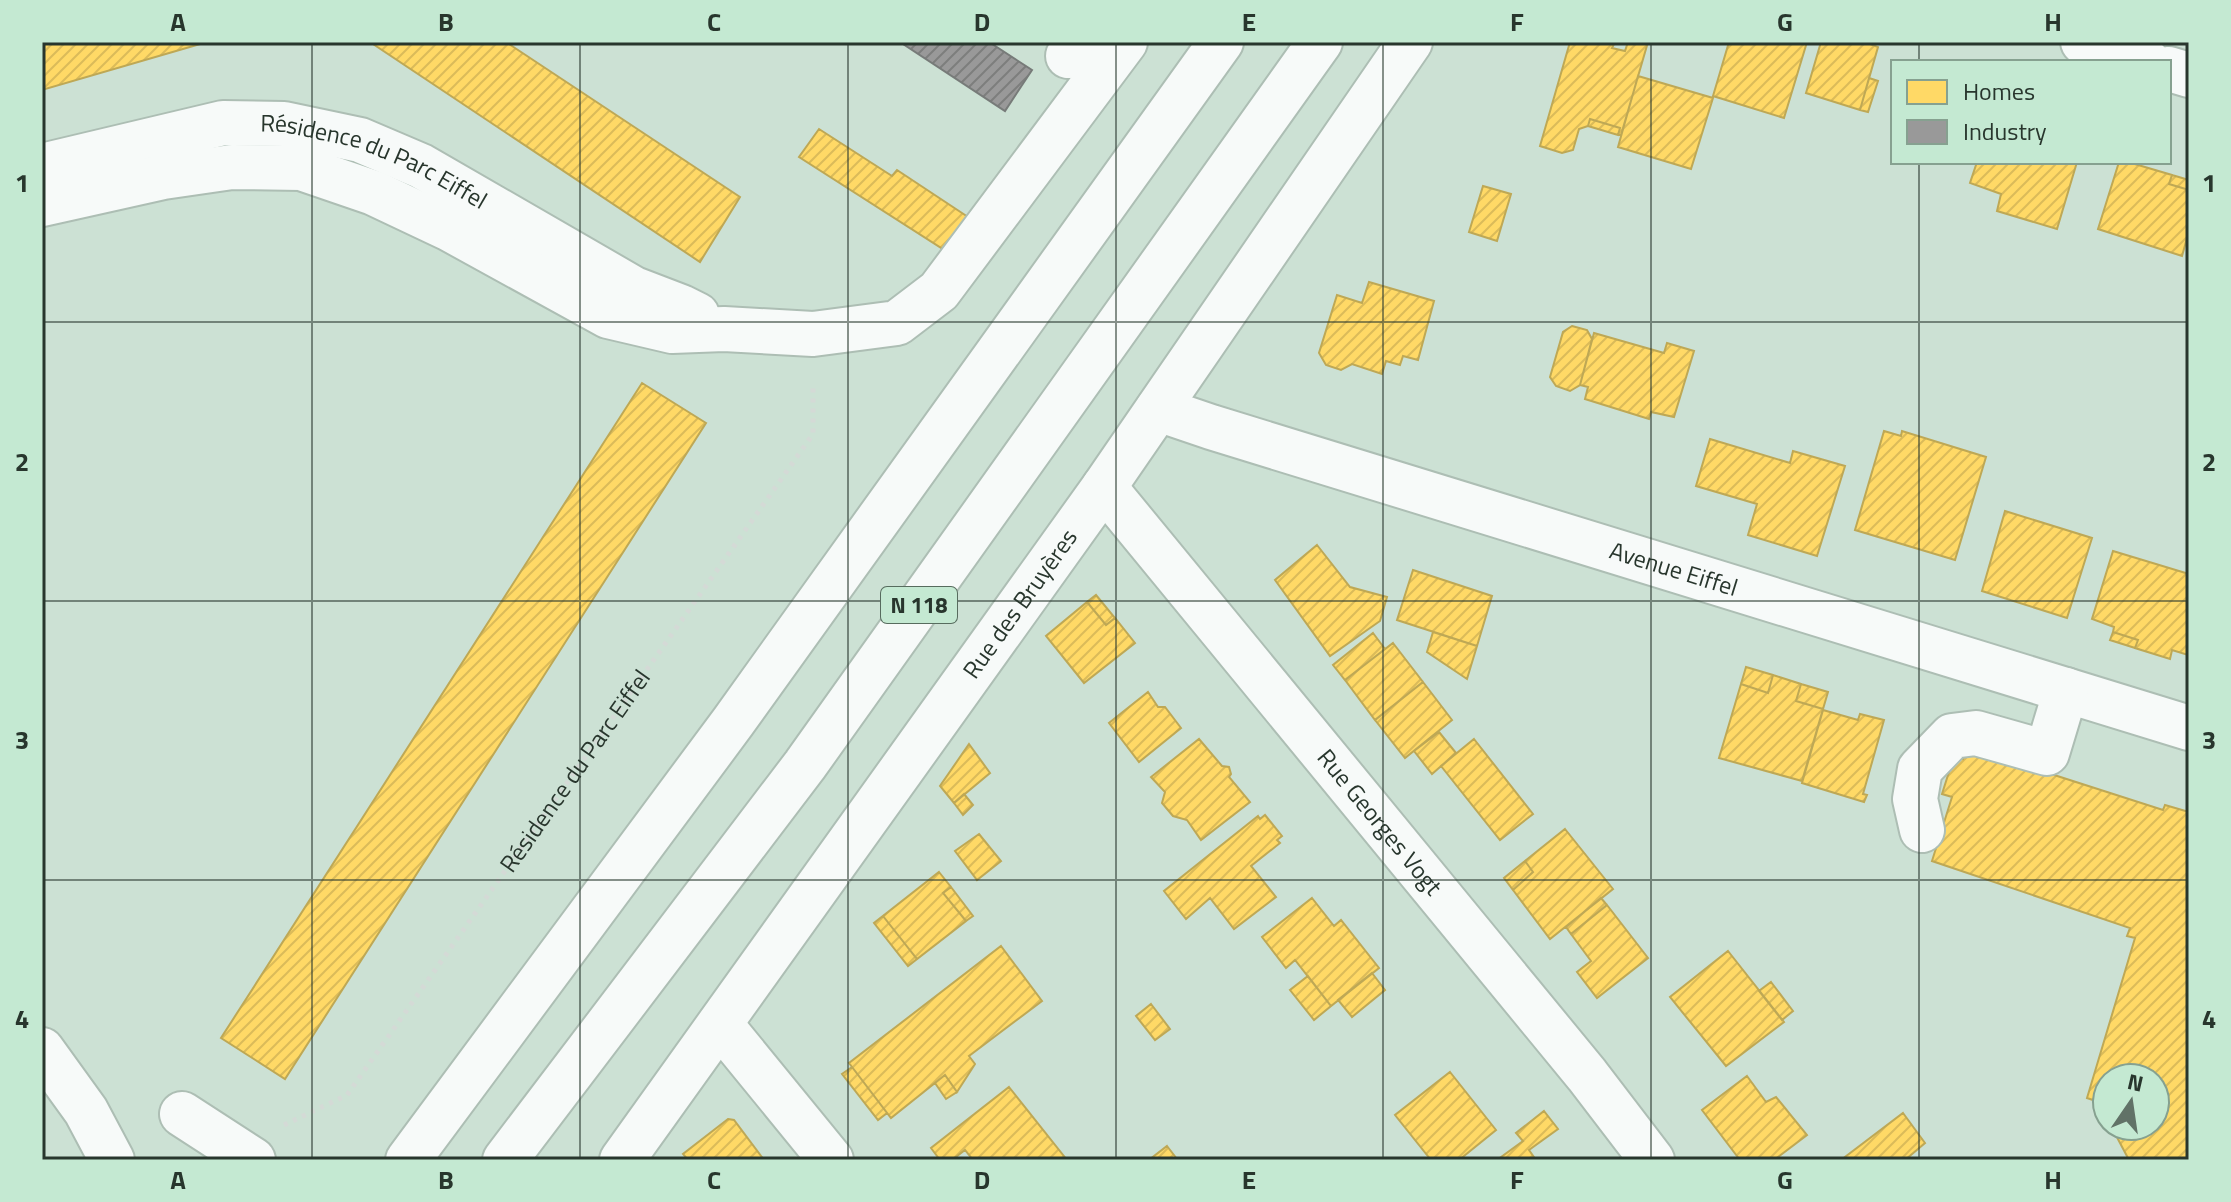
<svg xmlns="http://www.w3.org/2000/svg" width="2231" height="1202" viewBox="0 0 2231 1202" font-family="'Titillium Web',sans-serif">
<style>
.homes{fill:url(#homes-hatch);stroke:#bea855;stroke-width:2}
.industry{fill:url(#industry-hatch);stroke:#777b79;stroke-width:2}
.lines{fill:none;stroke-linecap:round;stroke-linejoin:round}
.minor-casing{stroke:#adbeb4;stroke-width:48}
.highway-casing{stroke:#adbeb4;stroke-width:48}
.path{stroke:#d4dad6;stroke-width:5;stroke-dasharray:4 6;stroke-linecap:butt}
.minor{stroke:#f7faf9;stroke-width:44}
.highway{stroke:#f7faf9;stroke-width:44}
.grid{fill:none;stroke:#28362d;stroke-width:2;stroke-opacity:0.55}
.labels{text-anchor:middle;stroke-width:8;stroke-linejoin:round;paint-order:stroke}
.shield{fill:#c4e9d2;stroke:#576c5e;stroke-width:2}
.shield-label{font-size:22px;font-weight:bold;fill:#28362d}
.street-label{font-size:24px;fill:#28362d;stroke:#c4e9d2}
.neatline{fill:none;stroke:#28362d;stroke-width:3}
.grid-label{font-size:26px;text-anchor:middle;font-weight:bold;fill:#28362d}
</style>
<defs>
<pattern id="homes-hatch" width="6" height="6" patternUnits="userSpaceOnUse" patternTransform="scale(2)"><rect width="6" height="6" fill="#ffd966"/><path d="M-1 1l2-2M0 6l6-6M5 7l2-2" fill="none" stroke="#dbbb59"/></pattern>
<pattern id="industry-hatch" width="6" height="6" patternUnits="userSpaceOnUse" patternTransform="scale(2)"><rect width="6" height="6" fill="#999"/><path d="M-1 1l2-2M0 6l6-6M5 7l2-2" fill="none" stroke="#7d7e7d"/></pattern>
</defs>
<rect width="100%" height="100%" fill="#cce1d4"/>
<path class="homes" d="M42,42H207L42,90Z
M370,42H506L740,197L700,262Z
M1570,42H1609L1614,44L1612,48L1625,51L1628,42H1648L1621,135H1618L1620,128L1590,119L1588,126L1579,129L1573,150L1562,153L1540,146Z
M1729,42H1807L1784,118L1713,96Z
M1821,42H1865L1878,47L1860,110L1806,93Z
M1638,76L1713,98L1691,169L1618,147Z
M1869,78L1878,81L1868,112L1860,110Z
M1590,119L1620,128L1618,135L1588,126Z
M819,129L892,176L897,170L968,217L946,251L799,157Z
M1977,162H2077L2057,229L1997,211L2001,194L1970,183Z
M2119,162H2128L2172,175L2169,184L2189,190V231L2182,256L2098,229Z
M2172,175L2189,180V190L2169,184Z
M1483,186L1511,194L1497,241L1469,232Z
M1369,282L1434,301L1418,360L1403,356L1400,365L1386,361L1382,374L1352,364L1341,370L1326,365L1319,353L1337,295L1362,303Z
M1572,326L1587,330L1592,339L1580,385L1570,391L1556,386L1550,377L1563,332Z
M1594,333L1664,353L1667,343L1694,351L1674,417L1651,412L1649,419L1585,399L1588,387L1580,385Z
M642,383L706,423L285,1079L221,1038Z
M1884,431L1901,436L1902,431L1986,457L1955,560L1855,530Z
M1710,439L1790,463L1793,451L1845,466L1817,556L1748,535L1757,504L1696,486Z
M2005,511L2092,538L2067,618L1982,591Z
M1317,545L1350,587L1387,597L1380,621L1330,656L1275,580Z
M2113,551L2189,574L2188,655L2172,650L2170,659L2135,648L2138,640L2113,632L2114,627L2092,619Z
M1413,570L1492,596L1477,646L1397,620Z
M1096,595L1115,618L1106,625L1087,602Z
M1087,602L1106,625L1115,618L1135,643L1084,683L1046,636Z
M1433,632L1477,646L1467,679L1427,652Z
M2113,632L2138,640L2135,648L2110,640Z
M1373,633L1385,649L1345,680L1333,665Z
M1393,643L1423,682L1375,720L1345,680Z
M1746,667L1773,675L1768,693L1741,684Z
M1773,675L1801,684L1796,701L1823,709L1802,781L1719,758L1741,684L1768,693Z
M1423,682L1452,720L1405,758L1375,720Z
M1801,684L1828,692L1823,709L1796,701Z
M1148,692L1158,707H1165L1181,728L1139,762L1109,723Z
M1823,710L1858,720L1860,714L1884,720L1863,794L1867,795L1864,802L1802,783Z
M1439,732L1456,753L1432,774L1414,751Z
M1199,739L1222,766L1229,767L1231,774L1229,777L1250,802L1201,840L1187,820L1173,816L1162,803L1165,792L1151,777Z
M1474,739L1533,814L1500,840L1441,766Z
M969,744L990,773L954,803L940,786Z
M1967,747L2163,810L2165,805L2189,812V1160H2129L2111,1126H2155V1078H2107V1117L2099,1102L2087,1098L2135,938L2127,936L2130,928L1932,861L1952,797L1942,794L1954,756L1963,759Z
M964,794L973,805L963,815L954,803Z
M1265,815L1282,836L1277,840L1280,843L1251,866L1276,897L1234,929L1210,898L1186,919L1164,891L1258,816L1260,819Z
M1565,829L1613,889L1550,939L1513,890L1533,872L1525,861Z
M979,834L1001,861L977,880L955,851Z
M1525,861L1533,872L1513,890L1504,878Z
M939,872L951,887L943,893L966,921L917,959L883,916Z
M951,887L973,916L966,921L943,893Z
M1312,898L1334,926L1341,920L1379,968L1331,1006L1295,960L1286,968L1262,937Z
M1601,898L1607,905L1571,934L1566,927Z
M1607,905L1648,958L1597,998L1577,972L1591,961L1571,934Z
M883,916L917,959L908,966L874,923Z
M1001,946L1042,1001L969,1056L975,1064L957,1092L945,1075L891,1118L849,1063Z
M1728,951L1784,1022L1726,1066L1670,997Z
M1372,973L1385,990L1352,1017L1338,1000Z
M1308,976L1331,1006L1314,1020L1290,990Z
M1771,982L1793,1011L1782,1020L1759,991Z
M1151,1004L1170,1029L1155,1040L1136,1016Z
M852,1067L887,1113L878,1120L842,1074Z
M1450,1072L1496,1130L1459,1160H1431L1395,1115Z
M945,1075L957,1092L946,1099L935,1083Z
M1747,1076L1766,1102L1776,1097L1807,1135L1774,1160H1740L1702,1110Z
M1009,1087L1067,1160H973L965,1150L952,1160H940L931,1148Z
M1544,1111L1558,1129L1529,1150L1536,1160H1497L1523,1141L1516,1133Z
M1903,1113L1925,1143L1905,1160H1841Z
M728,1119L734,1120L764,1160H688L683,1154Z
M1167,1146L1177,1159L1149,1160Z"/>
<path class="industry" d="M900,42H989L1032,70L1005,111Z"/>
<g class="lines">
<defs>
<g id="minor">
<path d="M2083,42L2148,62"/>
<path d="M1068,56L1077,42"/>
<path d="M2169,69L2189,75"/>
<path id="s2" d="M42,166L223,123L284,124L360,140L421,166L634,289L681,307L697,315"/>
<path d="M42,204L163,177L232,167L301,168L374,193L448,228L608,316L672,331L724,329L813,334L897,323L939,291L1125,42"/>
<path id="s3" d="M1158,409L1211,427L2189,728"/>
<path id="s4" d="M1104,487L1587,1075L1652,1160"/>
<path d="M1922,830L1915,799L1920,769L1952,736L1976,733L2047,753L2066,690"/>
<path d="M720,1024L831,1160"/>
<path d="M42,1050L86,1111L112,1160"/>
<path d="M182,1114L253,1160"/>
<path id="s5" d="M622,1160L1104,487L1410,42"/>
</g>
<path id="highway" d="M408,1160L733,722L1221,42
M505,1160L805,765L1320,42"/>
</defs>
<use href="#minor" class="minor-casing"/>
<use href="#highway" class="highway-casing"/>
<path class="path" id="s1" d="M284,1125L347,1095L813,434V383"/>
<use href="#minor" class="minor"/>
<use href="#highway" class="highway"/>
</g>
<path class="grid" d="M312,42V1160M580,42V1160M848,42V1160M1116,42V1160M1383,42V1160M1651,42V1160M1919,42V62M1919,162V1160M42,322H2189M42,601H2189M42,880H2189"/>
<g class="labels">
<rect class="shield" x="881" y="587" width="76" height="36" rx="6"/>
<g class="shield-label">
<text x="919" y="613">N 118</text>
</g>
<g class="street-label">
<text dy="8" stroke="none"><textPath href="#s2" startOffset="344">Résidence du Parc Eiffel</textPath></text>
<text dy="8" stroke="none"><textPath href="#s3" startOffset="540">Avenue Eiffel</textPath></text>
<text dy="8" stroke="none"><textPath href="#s5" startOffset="684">Rue des Bruyères</textPath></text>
<text dy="8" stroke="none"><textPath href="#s1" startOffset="466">Résidence du Parc Eiffel</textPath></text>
<text dy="8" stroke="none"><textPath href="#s4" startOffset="434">Rue Georges Vogt</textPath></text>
</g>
</g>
<rect width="2231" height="1202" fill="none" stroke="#c4e9d2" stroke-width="88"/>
<rect x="1891" y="60" width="280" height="104" fill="#c4e9d2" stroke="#86a190" stroke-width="2"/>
<rect x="1907" y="80" width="40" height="24" fill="#ffd966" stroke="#86a190" stroke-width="2"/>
<text x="1963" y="100" font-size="24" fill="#28362d">Homes</text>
<rect x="1907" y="120" width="40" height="24" fill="#999999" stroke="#86a190" stroke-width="2"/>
<text x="1963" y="140" font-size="24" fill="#28362d">Industry</text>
<g transform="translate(2131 1102) rotate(13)"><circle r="38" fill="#c4e9d2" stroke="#86a190" stroke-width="2"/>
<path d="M0-6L14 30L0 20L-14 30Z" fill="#617267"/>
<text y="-12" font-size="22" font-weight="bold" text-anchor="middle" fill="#28362d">N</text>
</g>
<rect x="44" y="44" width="2143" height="1114" class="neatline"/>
<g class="grid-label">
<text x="178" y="31">A</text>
<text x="446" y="31">B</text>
<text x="714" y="31">C</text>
<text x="982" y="31">D</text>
<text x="1249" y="31">E</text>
<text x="1517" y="31">F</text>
<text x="1785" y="31">G</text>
<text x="2053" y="31">H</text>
<text x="22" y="192">1</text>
<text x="2209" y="192">1</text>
<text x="22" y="471">2</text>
<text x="2209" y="471">2</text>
<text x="22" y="749">3</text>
<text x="2209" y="749">3</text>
<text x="22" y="1028">4</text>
<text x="2209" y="1028">4</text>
<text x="178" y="1189">A</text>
<text x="446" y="1189">B</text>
<text x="714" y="1189">C</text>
<text x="982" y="1189">D</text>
<text x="1249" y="1189">E</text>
<text x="1517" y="1189">F</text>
<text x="1785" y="1189">G</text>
<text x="2053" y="1189">H</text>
</g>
</svg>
